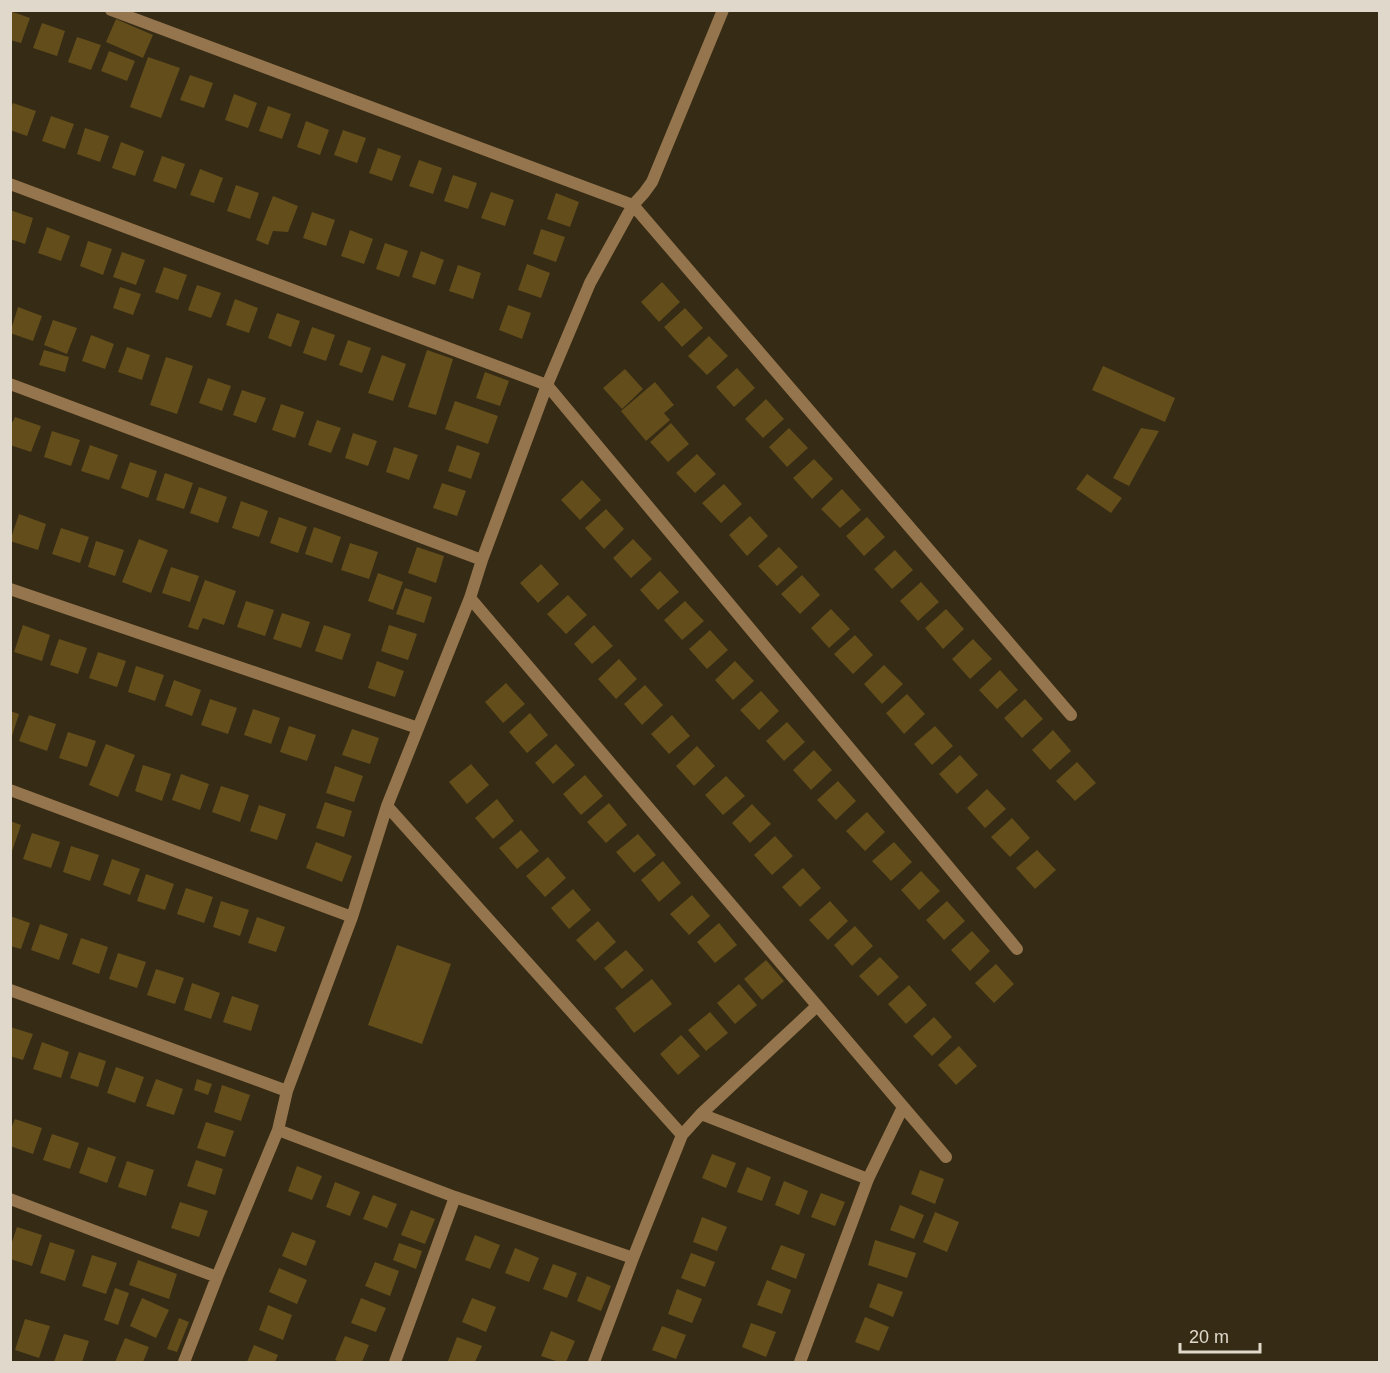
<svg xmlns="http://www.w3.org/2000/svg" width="1390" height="1373" viewBox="0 0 1390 1373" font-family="Arial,sans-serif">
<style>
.building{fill:#624d1b}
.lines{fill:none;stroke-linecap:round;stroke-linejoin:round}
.minor{stroke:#95754e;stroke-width:12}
</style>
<rect width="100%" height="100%" fill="#362b14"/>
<path class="building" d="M10,11L30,18L21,43L10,40Z
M116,19L153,35L143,58L106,42Z
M42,23L65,31L57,56L33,48Z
M77,37L101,45L91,70L68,62Z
M109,51L135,61L127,81L101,71Z
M148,57L180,68L161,118L130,107Z
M190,75L213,83L204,108L180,100Z
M234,94L257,103L248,128L225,120Z
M13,103L36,111L27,136L10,130V110Z
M268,106L291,114L282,139L259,131Z
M51,116L74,124L65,149L42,141Z
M306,121L329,130L320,155L297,147Z
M85,128L109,136L100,162L77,154Z
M343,130L366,138L357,163L334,155Z
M121,142L144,151L135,176L112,168Z
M378,148L401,156L392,181L369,173Z
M162,156L185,164L176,189L153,181Z
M419,160L442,168L433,194L409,186Z
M200,169L223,178L214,203L190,195Z
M453,175L477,183L468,209L444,201Z
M236,185L259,193L250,219L227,211Z
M491,192L514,200L505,226L481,218Z
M556,193L579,202L570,227L547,219Z
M273,196L298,206L288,232L273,231L268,245L256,240Z
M10,210L33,218L25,244L10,239Z
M312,212L335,220L326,246L303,238Z
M47,227L70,236L61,261L38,253Z
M541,229L565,237L556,262L533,254Z
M350,230L373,239L364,264L341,256Z
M88,241L112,249L103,275L80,266Z
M385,243L408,251L399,277L376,269Z
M421,251L444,260L435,285L412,277Z
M122,252L145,260L136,285L113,277Z
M527,264L550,273L541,298L518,290Z
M458,265L481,273L473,299L449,291Z
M164,267L187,275L178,300L155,292Z
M662,282L680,302L659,322L641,302Z
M197,285L221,293L211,318L188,310Z
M120,287L141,294L133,315L113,308Z
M235,299L258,308L249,333L226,325Z
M508,305L531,313L522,339L499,330Z
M18,307L42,316L33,341L10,333Z
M685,308L703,328L682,347L664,327Z
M277,313L300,321L291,347L268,338Z
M53,320L77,328L67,354L44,345Z
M312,327L335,335L326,361L303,353Z
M91,335L114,344L105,369L82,361Z
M709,336L728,356L707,375L688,356Z
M348,340L371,348L362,373L339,365Z
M127,347L150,355L142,380L118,372Z
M44,350L69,357L65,372L39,365Z
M427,350L453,359L436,415L408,407Z
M382,355L406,364L393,401L368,393Z
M166,357L193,366L177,414L150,405Z
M1103,366L1175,398L1165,422L1092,390Z
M737,368L755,388L734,407L716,387Z
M625,369L643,389L622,409L603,388Z
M485,372L509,381L500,406L476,398Z
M208,378L231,386L222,411L199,403Z
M655,382L674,405L664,413L670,420L646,441L621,411Z
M242,390L266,398L256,423L233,415Z
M766,399L784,419L763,438L745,419Z
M455,401L498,416L488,444L445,429Z
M281,404L304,412L295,438L272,430Z
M15,417L41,426L31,452L10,445V427Z
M317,420L341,428L331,453L308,445Z
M671,423L689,444L668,462L650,442Z
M789,428L808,448L787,467L769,447Z
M1141,428L1159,431L1129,486L1113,478Z
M52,431L80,440L71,466L44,457Z
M353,433L377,441L368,466L345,458Z
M90,445L118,455L109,480L81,471Z
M457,445L480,453L471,479L448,471Z
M394,447L418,455L409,480L386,472Z
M697,454L716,474L695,493L676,473Z
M814,459L833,479L812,499L793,478Z
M130,462L157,471L148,498L121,488Z
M165,473L193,483L184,509L156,500Z
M1087,474L1122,498L1111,513L1076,489Z
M582,480L601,500L580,520L561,500Z
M442,483L466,491L457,516L433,508Z
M724,484L742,504L721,523L702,503Z
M199,487L227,497L218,523L190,513Z
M842,489L861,510L840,528L821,509Z
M241,501L268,511L259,537L232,528Z
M606,509L624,529L604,549L585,528Z
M19,514L46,524L38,550L10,541Z
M750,516L768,536L747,556L729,535Z
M279,517L307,527L298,553L270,543Z
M867,517L885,537L864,556L846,536Z
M314,527L341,537L332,563L305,554Z
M61,528L89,537L80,563L52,554Z
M139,539L168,550L151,593L122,582Z
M633,539L652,559L631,578L613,558Z
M96,541L124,550L115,576L88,567Z
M350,543L378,552L369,579L341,570Z
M417,547L444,556L436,583L408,573Z
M779,547L798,567L777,586L758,566Z
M895,550L913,570L892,589L874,569Z
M541,564L559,584L538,603L520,583Z
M171,567L199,576L190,602L162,593Z
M660,571L679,592L658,610L640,590Z
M378,573L403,582L393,610L368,601Z
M802,575L820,595L800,614L781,594Z
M205,580L236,591L224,625L203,618L198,630L188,627Z
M921,582L939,602L918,621L900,601Z
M405,588L432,597L424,623L396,614Z
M568,595L587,615L566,634L547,614Z
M246,601L274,610L265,636L237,627Z
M685,601L704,621L682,640L664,620Z
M831,609L850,629L829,648L811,628Z
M946,609L964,629L943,649L925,628Z
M282,613L310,622L301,648L273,639Z
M23,625L50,635L42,661L14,652Z
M324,625L351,634L342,660L315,651Z
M389,625L417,634L408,660L381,651Z
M594,625L613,646L592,664L574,644Z
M710,630L728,650L707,669L689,649Z
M855,635L873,655L853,674L834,654Z
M59,639L87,648L78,674L50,665Z
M973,639L992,659L970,679L952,659Z
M98,652L126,661L117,687L89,678Z
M619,659L637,679L616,699L598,679Z
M377,661L404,671L395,697L368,688Z
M735,661L754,681L733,700L715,680Z
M884,665L903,684L882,704L864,684Z
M136,666L164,675L155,701L128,692Z
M1000,670L1018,690L997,709L979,690Z
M174,680L201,690L192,716L165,706Z
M506,683L525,704L503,723L485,702Z
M645,685L663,705L642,725L624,704Z
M761,691L779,711L759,730L740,710Z
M907,694L925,714L904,734L886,713Z
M210,699L237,708L228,734L201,725Z
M1025,699L1043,719L1022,738L1004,718Z
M253,709L280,718L271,744L244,735Z
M10,711L19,714L11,739H10Z
M530,713L548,735L527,753L509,732Z
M29,715L56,724L47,751L19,741Z
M672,715L690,736L669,754L651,734Z
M787,722L805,742L784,761L766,741Z
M289,726L316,735L307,761L280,752Z
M935,726L953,746L932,765L914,744Z
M352,729L379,738L370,764L342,755Z
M1053,730L1071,751L1050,770L1032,750Z
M68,732L96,741L87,767L59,758Z
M106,744L135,755L118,797L89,785Z
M556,744L575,765L553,784L535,763Z
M697,746L715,766L694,786L676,766Z
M814,750L832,770L811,790L793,770Z
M960,755L978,775L957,794L939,774Z
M1077,762L1096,783L1075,801L1056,781Z
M471,764L489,785L467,804L449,782Z
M143,765L171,774L162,801L135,791Z
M335,766L363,776L354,802L326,793Z
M181,774L209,784L200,810L172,800Z
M585,775L603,796L581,815L563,794Z
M726,776L745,796L723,815L705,795Z
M838,781L856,801L836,820L817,800Z
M221,786L249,795L240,822L212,812Z
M987,789L1006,809L985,828L967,808Z
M497,799L514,821L493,839L475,818Z
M325,802L352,811L344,837L316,828Z
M609,803L627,825L606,843L587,822Z
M752,804L771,824L750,843L732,823Z
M259,805L286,814L277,840L250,831Z
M867,812L885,832L865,851L846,831Z
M1012,818L1030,838L1010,857L991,837Z
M10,821L21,825L11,854H10Z
M521,830L539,851L517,869L499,848Z
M32,833L60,842L51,868L23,859Z
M638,834L656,855L634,873L616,852Z
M775,836L793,856L772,875L754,855Z
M316,842L352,856L342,882L306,868Z
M894,842L912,862L891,881L872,861Z
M71,846L99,855L90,881L63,872Z
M1037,850L1056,870L1035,889L1016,868Z
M548,857L566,878L545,897L526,876Z
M112,859L140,869L130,895L103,885Z
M663,861L681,883L659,902L641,880Z
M803,868L821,888L800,907L782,887Z
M921,871L940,891L919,910L901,890Z
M146,874L174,884L165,910L137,901Z
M186,888L213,897L204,923L177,914Z
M573,889L591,910L569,929L551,908Z
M692,895L710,916L689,935L670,914Z
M221,901L249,910L240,936L213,927Z
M830,901L848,921L828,940L809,920Z
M947,901L965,921L944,940L926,920Z
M10,916L30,923L21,949L10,946Z
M257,917L285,927L276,952L248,943Z
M598,921L616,942L595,961L576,940Z
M719,923L737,945L715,963L697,942Z
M40,924L68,934L59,960L31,950Z
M855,926L873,946L852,966L834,945Z
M972,931L990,951L970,971L951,950Z
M81,938L108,947L99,974L72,964Z
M397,945L451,964L422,1044L368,1025Z
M626,950L644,970L622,989L604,968Z
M118,953L146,962L137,988L109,979Z
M880,957L899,977L878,996L859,976Z
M766,960L784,981L762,1000L744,979Z
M996,964L1014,984L994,1003L975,983Z
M156,969L184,978L175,1004L147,995Z
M652,979L672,1004L634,1033L615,1008Z
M192,983L220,993L211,1019L184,1010Z
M739,984L757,1005L735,1024L717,1003Z
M909,985L927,1005L906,1024L888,1004Z
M232,996L259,1005L251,1031L223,1022Z
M710,1012L728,1033L706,1051L688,1030Z
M934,1017L952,1037L932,1056L913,1036Z
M10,1027L33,1034L23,1060L10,1056Z
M681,1035L700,1056L678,1075L660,1054Z
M42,1042L69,1052L61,1078L33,1069Z
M959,1046L977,1066L956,1085L938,1065Z
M79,1052L106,1061L98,1087L70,1078Z
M116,1067L144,1077L135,1103L107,1093Z
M156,1079L183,1089L174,1115L146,1106Z
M197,1079L212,1084L208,1095L194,1090Z
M222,1085L250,1095L241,1121L214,1112Z
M15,1119L42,1128L33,1154L10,1146V1131Z
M206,1122L234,1131L225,1157L197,1148Z
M52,1134L79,1143L70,1169L43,1160Z
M88,1147L116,1157L107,1183L79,1173Z
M712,1154L736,1163L726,1188L702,1178Z
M196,1160L223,1169L215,1195L187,1186Z
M127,1161L154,1170L146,1196L118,1187Z
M297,1166L322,1176L312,1200L288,1191Z
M747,1167L771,1177L762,1201L737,1192Z
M920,1170L944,1179L935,1204L911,1194Z
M784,1181L808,1191L799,1215L775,1205Z
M335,1182L360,1192L350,1216L326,1207Z
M821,1193L845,1202L835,1226L811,1217Z
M373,1195L397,1204L387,1228L363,1219Z
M180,1202L208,1211L199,1237L171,1228Z
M900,1205L924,1215L914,1239L890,1230Z
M411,1210L435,1219L425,1244L401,1235Z
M935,1212L959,1222L947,1252L923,1242Z
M702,1217L727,1227L717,1251L693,1242Z
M17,1227L42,1235L32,1266L10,1259V1248Z
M292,1232L316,1241L306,1266L282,1256Z
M475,1235L500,1245L490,1269L465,1260Z
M875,1240L916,1253L907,1278L868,1265Z
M50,1242L75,1250L65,1281L40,1273Z
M399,1243L422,1251L416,1269L393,1260Z
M781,1245L805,1254L796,1279L771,1269Z
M515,1248L539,1258L529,1282L505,1273Z
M691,1253L715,1262L705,1287L681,1278Z
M92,1255L117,1263L106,1294L82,1286Z
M138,1260L177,1274L169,1299L129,1285Z
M375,1262L399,1271L390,1296L365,1286Z
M553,1264L577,1273L567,1298L543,1289Z
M279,1268L307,1280L297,1304L269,1292Z
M587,1276L611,1286L601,1311L577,1301Z
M767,1280L791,1290L782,1314L757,1305Z
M878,1283L903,1292L893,1317L869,1307Z
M115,1288L129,1293L118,1325L104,1320Z
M677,1289L702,1299L692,1323L668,1314Z
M142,1298L169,1310L156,1338L130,1326Z
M361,1298L386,1308L376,1332L351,1323Z
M472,1298L496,1307L486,1332L462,1322Z
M268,1305L292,1315L283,1340L259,1330Z
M865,1317L889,1327L879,1351L855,1342Z
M179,1318L189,1322L177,1352L167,1349Z
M25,1319L50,1326L39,1358L15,1350Z
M751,1323L776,1332L766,1357L742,1347Z
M662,1326L686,1335L676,1359L652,1350Z
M551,1331L575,1341L566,1362H559L541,1356Z
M64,1334L89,1341L82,1362H54Z
M345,1336L369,1345L362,1362H340L335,1360Z
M457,1337L482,1346L475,1362L448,1361Z
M125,1338L149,1347L143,1362H115Z
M254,1345L278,1355L275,1362H247Z"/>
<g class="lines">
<path class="minor" d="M111,10L633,205L1071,715
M10,184L547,385L1017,949
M10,384L482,560
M10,589L418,728
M470,598L946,1157
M10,790L352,917
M387,806L682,1135
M10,990L287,1091
M701,1114L868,1179
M278,1130L455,1197L633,1258
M10,1199L217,1277
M184,1362L217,1277L278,1130L287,1091L352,917L387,806L470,598L482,560L547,385L590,283L633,205L644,193L652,182L723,10
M395,1362L455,1197
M594,1362L633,1258L682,1135L701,1114L817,1006
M800,1362L868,1179L903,1107"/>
</g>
<rect width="1390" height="1373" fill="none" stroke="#e0d9cb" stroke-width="24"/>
<path d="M1180 1343v9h80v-9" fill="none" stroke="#e0d9cb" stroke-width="3"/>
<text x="1189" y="1343" font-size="18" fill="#e0d9cb" stroke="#362b14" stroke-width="4.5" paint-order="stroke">20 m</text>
</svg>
